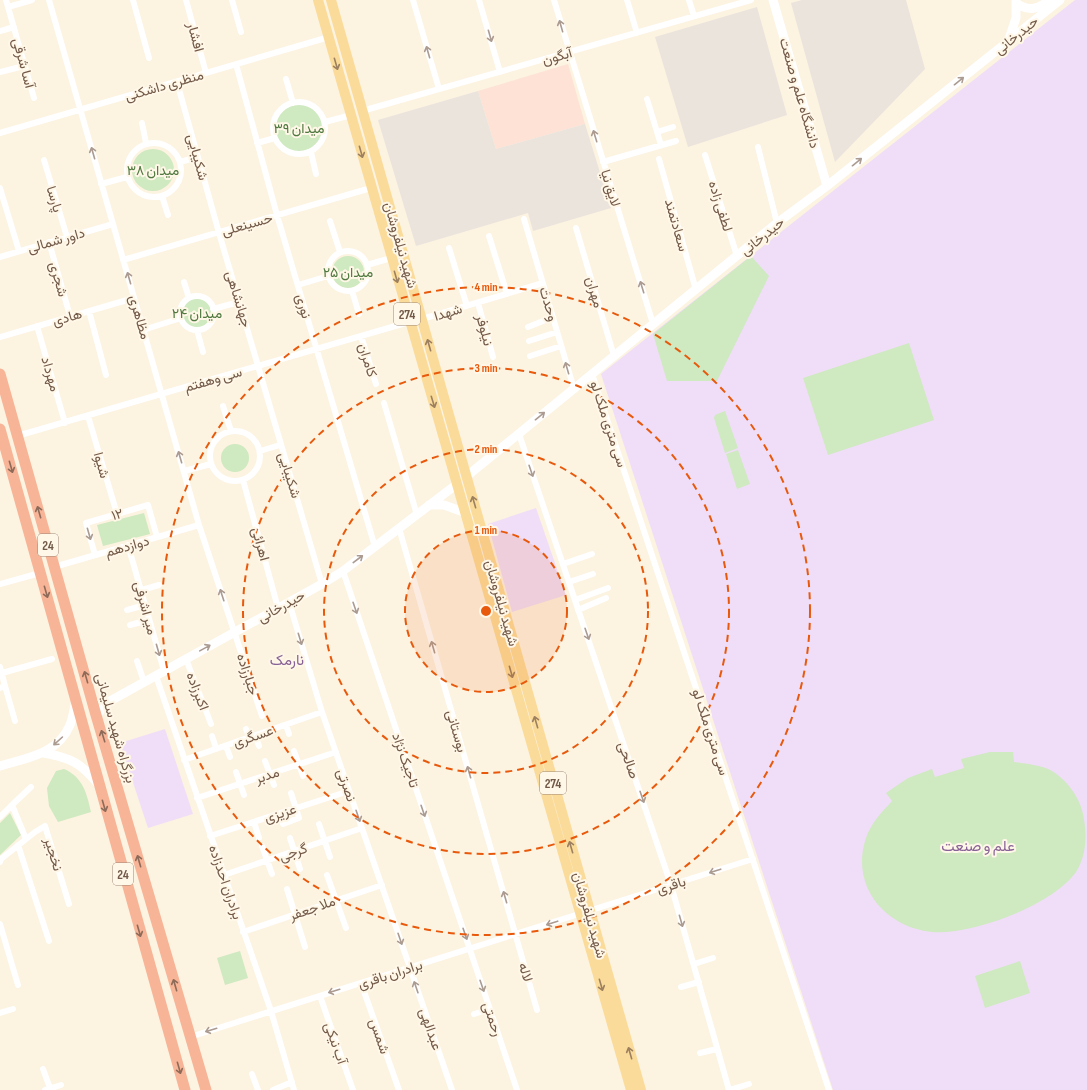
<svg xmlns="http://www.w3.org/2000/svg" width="1087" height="1090" viewBox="0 0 1087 1090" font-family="'Sofia Sans Condensed',Vazirmatn,sans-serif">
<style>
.commercial{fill:#fde2d5}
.industrial{fill:#ebe4dd}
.education{fill:#f0def8}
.green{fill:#cfe9c0}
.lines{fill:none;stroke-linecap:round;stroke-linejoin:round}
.street{stroke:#fff;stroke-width:6}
.secondary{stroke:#fff;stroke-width:9}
.primary{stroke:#fbdb99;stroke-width:10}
.highway{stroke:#f7b497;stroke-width:11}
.oneway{stroke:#ab9b91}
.oneway2{stroke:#9c8060}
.oneway3{stroke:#8d6b58}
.ring{fill:none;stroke:#e8590c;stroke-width:2;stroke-dasharray:7 5}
.labels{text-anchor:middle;stroke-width:4;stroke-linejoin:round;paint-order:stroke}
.shield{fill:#fff7e7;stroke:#9d8878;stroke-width:1}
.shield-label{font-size:13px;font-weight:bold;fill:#735948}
.street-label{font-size:14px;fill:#735948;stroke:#fff7e7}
.park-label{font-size:14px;fill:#4f7940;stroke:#fff7e7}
.neighbourhood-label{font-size:15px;fill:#886397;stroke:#fff7e7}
.centre{fill:#e8590c;stroke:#fff7e7;stroke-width:2}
.ring-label{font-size:12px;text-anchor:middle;font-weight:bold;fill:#e8590c;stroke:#fff7e7;stroke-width:4;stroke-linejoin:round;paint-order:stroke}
</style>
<rect width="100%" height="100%" fill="#fcf3e1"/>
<path class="commercial" d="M568,64L585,124L496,149L478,91Z"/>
<path class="industrial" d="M802,0H906L925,69L835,162L791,3Z
M757,7L787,115L688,147L655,37Z
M478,91L496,149L585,124L611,208L533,231L528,213L416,246L378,120Z"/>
<path class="education" d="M1075,0H1087V1090H833L601,374Z
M536,508L566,595L512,612L488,524Z
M165,729L193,814L148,828L120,743Z"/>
<path class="green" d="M293,103L309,104L325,122L318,146L295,154C277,145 273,137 276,117Z
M132 170a21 21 0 1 1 42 0a21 21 0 1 1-42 0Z
M332 272a16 16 0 1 1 32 0a16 16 0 1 1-32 0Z
M751,256L769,276L717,381H667L653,334Z
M181 313a16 16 0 1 1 32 0a16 16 0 1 1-32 0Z
M909,343L934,420L828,455L803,378Z
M725,411L738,448L725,453L714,418L715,415Z
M221 458a14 14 0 1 1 28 0a14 14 0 1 1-28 0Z
M738,450L750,484L737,489L726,454Z
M144,513L150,534L103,546L97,525Z
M990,752H1013L1014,762C1026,764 1042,765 1052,771C1067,780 1080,798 1083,814C1087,833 1087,855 1076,872C1052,906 971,935 932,932C884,927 850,885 866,838C871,823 882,812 892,801L886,793L908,778L932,769L935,777L964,768L961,759Z
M64,769C83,777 87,794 91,812L58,822L49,806L47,788L56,771Z
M10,813L21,835L0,855V823Z
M240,951L248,978L225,985L217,958Z
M1020,961L1030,993L985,1008L975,976Z"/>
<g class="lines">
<path class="street" d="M6,0L34,98
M49,0L199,525L262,716
M133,0L149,58
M186,0L206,73
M232,0L241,32
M413,0L439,89
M479,0L500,72
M554,0L653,324
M627,0L637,33
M689,0L694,16
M8,7L32,0
M0,31L14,27
M236,64L277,215L375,547
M0,72L24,66
M286,79L293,103
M177,82L219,233L322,584
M647,99L661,145
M273 128a26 26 0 1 1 52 0a26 26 0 1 1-52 0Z
M362,111L751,0
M325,122L351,115
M142,123L146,143
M657,132L673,127
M0,133L329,37
M127 170a27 27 0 1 1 54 0a27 27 0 1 1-54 0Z
M257,143L275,138
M758,147L777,223
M311,152L316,174
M705,155L737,256
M659,159L696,290
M44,160L67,237
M180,162L198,157
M603,162L676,141
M101,184L127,177
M0,188L19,251
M162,196L168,215
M524,219L574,389
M330,221L340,252
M576,228L614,356
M489,236L507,294
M49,242L70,316
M449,248L467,306
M328 271a20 20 0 1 1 40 0a20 20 0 1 1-40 0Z
M0,257L113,224
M123,260L371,188
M367,265L391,258
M184,282L189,298
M298,285L328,276
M352,291L359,314
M180 313a17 17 0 1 1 34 0a17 17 0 1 1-34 0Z
M478,303L493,357
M213,309L239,302
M89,311L106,375
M422,319L543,283
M37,326L65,423
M528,327L553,317
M143,330L181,318
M197,330L203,352
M361,336L376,384
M0,337L134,298
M529,341L557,332
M530,356L561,346
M592,374L829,1090
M384,403L417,515
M223,406L231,431
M88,416L117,514
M210 456a25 25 0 1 1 50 0a25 25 0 1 1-50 0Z
M519,434L671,885L729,1090
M17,436L409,322
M260,451L280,445
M184,471L211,464
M243,480L278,608
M399,528L537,1010
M128,545L164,671
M95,555L86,523L148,505L157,537
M563,564L592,554
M54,567L199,525
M343,571L517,1090
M569,582L593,574
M0,584L40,573
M142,590L159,585
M575,600L608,588
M289,602L322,712L452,1090
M127,610L145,605
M578,610L606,598
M130,625L149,620
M186,659L211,724
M137,661L144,682
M0,667L5,686L0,688
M2,673L52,659
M156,676L271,1011L294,1090
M5,686L15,721
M286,725L289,734
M246,729L249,737
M255,735L259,746
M212,736L216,748
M226,746L230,757
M294,751L303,776
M184,760L322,712
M265,761L274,785
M236,772L244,795
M197,798L336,752
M12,805L31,787
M0,817L12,805L26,839
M254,822L259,838
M283,824L299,818L291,793
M319,824L330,857
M210,836L349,791
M290,838L300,869
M18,845L49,941
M262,846L272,874
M0,862L1,859L35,832L45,826L69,904
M224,875L362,828
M327,875L346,928
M287,889L305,947
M0,924L18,985
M243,932L382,885
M694,964L713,958
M361,983L399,1090
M681,987L699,982
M320,996L353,1090
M0,1013L13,1009
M474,1014L490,1009
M190,1037L753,859
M700,1053L717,1049
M43,1069L50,1088
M252,1074L258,1090
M45,1090L61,1085
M273,1090L292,1082
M729,1090L749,1084"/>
<path class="secondary" d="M773,0L827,186
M1016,3C1029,12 1038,9 1050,0
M1009,39L1016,18V0
M467,476L777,223L827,186L1060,0
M429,505H444L466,513
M96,715L110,701L322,584L343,571L457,484
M44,753C71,758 81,763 98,784
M0,766C27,758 58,754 70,725C73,718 74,708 76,701"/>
<path class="primary" d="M318,0C421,364 526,727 631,1090
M331,0L641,1090"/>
<path class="highway" d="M0,374L96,715L206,1090
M0,429L185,1090"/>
</g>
<defs><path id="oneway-shaft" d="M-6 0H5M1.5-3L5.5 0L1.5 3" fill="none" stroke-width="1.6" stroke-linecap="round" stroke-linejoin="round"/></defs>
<g class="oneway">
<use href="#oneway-shaft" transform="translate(561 26) rotate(-106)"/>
<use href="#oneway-shaft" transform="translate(490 36) rotate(74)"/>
<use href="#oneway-shaft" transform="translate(428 52) rotate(-106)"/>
<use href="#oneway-shaft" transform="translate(959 81) rotate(-39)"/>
<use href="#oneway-shaft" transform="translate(595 136) rotate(-107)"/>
<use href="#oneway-shaft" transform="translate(93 153) rotate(-106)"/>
<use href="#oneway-shaft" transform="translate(857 162) rotate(-39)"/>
<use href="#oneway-shaft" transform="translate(129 278) rotate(-106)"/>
<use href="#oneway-shaft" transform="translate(642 287) rotate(-107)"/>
<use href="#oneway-shaft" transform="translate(567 368) rotate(-106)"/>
<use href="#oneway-shaft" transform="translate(540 416) rotate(-39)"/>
<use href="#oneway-shaft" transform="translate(180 457) rotate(-106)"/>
<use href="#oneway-shaft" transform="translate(531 471) rotate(71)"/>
<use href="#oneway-shaft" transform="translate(89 534) rotate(74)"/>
<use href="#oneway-shaft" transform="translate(358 559) rotate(-37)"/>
<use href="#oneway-shaft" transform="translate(222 595) rotate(-108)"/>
<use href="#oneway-shaft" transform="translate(355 608) rotate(71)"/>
<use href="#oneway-shaft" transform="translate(587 634) rotate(71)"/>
<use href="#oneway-shaft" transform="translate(300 639) rotate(73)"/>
<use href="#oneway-shaft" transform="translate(433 647) rotate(-106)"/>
<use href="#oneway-shaft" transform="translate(205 648) rotate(-29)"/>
<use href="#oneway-shaft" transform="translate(158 650) rotate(74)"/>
<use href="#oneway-shaft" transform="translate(58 741) rotate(138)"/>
<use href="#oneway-shaft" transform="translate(469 772) rotate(-106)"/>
<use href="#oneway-shaft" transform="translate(642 797) rotate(71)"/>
<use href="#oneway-shaft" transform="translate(423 811) rotate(71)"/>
<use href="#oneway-shaft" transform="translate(358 816) rotate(71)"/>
<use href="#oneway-shaft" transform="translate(715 871) rotate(162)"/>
<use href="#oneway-shaft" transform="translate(505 897) rotate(-106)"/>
<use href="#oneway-shaft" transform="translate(681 921) rotate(74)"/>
<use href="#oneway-shaft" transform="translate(552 923) rotate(162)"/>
<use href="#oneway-shaft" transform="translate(465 934) rotate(71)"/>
<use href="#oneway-shaft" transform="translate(400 939) rotate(71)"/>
<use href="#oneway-shaft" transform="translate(482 986) rotate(71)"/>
<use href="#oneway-shaft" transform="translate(416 987) rotate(-109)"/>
<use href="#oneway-shaft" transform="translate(334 991) rotate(163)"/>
<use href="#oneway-shaft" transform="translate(211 1030) rotate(163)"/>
</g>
<g class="oneway2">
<use href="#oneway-shaft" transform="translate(336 64) rotate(74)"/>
<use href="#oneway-shaft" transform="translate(361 152) rotate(74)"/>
<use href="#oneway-shaft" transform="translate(396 277) rotate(74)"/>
<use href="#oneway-shaft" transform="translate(429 345) rotate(-106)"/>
<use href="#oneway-shaft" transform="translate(433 402) rotate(73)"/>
<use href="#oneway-shaft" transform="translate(474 502) rotate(-106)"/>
<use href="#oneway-shaft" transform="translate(511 672) rotate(74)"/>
<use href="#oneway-shaft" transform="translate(536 722) rotate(-106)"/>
<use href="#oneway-shaft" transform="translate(571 847) rotate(-106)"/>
<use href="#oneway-shaft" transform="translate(601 985) rotate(74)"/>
<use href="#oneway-shaft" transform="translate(630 1053) rotate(-106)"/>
</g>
<g class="oneway3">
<use href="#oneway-shaft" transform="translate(11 467) rotate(74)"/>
<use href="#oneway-shaft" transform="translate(39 512) rotate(-106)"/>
<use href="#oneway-shaft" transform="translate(46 592) rotate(74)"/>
<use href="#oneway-shaft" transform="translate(86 677) rotate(-106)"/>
<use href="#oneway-shaft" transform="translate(103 736) rotate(-107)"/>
<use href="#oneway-shaft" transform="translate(104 806) rotate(74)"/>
<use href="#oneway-shaft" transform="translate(139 861) rotate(-106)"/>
<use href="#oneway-shaft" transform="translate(139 931) rotate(74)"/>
<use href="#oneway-shaft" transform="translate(175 985) rotate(-106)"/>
<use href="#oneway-shaft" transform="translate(179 1068) rotate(74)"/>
</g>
<circle cx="486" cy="611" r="81" fill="#e8590c" fill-opacity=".12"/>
<g class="ring">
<circle cx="486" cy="611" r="81"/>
<circle cx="486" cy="611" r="162"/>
<circle cx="486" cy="611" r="243"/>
<circle cx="486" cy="611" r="324"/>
</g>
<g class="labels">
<g class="shield">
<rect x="394" y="303" width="26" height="22" rx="3"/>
<rect x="38" y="534" width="20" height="22" rx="3"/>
<rect x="540" y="772" width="26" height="22" rx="3"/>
<rect x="113" y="863" width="20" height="22" rx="3"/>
</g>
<g class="shield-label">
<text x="407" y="319">274</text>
<text x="48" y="550">24</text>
<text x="553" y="788">274</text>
<text x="123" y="879">24</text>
</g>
<g class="street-label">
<text transform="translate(1016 35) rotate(-39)" y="5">حیدرخانی</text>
<text transform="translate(196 37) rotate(75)" y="5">افشار</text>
<text transform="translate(557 56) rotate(-16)" y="5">آبگون</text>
<text transform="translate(24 63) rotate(75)" y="5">آسا شرقی</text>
<text transform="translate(164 85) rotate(-16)" y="5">منظری داشکنی</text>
<text transform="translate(800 93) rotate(74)" y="5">دانشگاه علم و صنعت</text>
<text transform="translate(198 157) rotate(75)" y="5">شکیبایی</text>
<text transform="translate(611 188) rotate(73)" y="5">لایق نیا</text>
<text transform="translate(55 199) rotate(73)" y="5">پارسا</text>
<text transform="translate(721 206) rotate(73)" y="5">لطفی زاده</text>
<text transform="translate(247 224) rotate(-16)" y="5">حسینعلی</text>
<text transform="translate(677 225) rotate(74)" y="5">سعادتمند</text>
<text transform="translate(762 236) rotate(-39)" y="5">حیدرخانی</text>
<text transform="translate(56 240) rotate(-16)" y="5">داور شمالی</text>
<text transform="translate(401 245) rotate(74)" y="5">شهید نیلفروشان</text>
<text transform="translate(59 279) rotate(74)" y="5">شجری</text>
<text transform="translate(595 292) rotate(74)" y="5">مهران</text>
<text transform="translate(239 299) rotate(73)" y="5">جهانشاهی</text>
<text transform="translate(549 304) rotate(74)" y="5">وحدت</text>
<text transform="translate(304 306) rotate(74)" y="5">نوری</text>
<text transform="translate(448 312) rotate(-17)" y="5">شهدا</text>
<text transform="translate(67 317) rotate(-16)" y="5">هادی</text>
<text transform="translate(140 317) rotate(74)" y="5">مظاهری</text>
<text transform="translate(485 330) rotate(75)" y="5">نیلوفر</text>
<text transform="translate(368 360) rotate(73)" y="5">کامران</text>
<text transform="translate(51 374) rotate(74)" y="5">مهرداد</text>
<text transform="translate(213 379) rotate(-16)" y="5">سی وهفتم</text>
<text transform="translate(609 424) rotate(72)" y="5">سی متری ملک لو</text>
<text transform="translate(102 465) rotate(74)" y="5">شیوا</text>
<text transform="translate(290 475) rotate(73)" y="5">شکیبایی</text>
<text transform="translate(117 514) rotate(-16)" y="5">۱۲</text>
<text transform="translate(261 544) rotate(75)" y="5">اهرائی</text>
<text transform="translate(127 546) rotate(-16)" y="5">دوازدهم</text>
<text transform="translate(502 603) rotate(74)" y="5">شهید نیلفروشان</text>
<text transform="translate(281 606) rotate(-29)" y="5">حیدرخانی</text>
<text transform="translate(146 608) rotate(75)" y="5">میر اشرفی</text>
<text transform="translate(248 674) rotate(72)" y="5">جبارزاده</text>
<text transform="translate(198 691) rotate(69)" y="5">اکبرزاده</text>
<text transform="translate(116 728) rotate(74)" y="5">بزرگراه شهید سلیمانی</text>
<text transform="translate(457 731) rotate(74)" y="5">بوستانی</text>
<text transform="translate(711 732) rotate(72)" y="5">سی متری ملک لو</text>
<text transform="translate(253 736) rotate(-19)" y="5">عسگری</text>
<text transform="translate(406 760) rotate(71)" y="5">تاجیک نژاد</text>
<text transform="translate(629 760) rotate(71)" y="5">صالحی</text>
<text transform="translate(267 775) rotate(-19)" y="5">مدبر</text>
<text transform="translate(347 785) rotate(71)" y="5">نصرتی</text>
<text transform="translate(280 813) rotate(-18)" y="5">عزیزی</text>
<text transform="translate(293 852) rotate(-19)" y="5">گرجی</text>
<text transform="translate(54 854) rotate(73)" y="5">نخجیر</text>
<text transform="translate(226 882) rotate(71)" y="5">برادران احدزاده</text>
<text transform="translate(671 885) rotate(-18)" y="5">باقری</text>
<text transform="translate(312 908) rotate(-19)" y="5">ملا جعفر</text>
<text transform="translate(590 915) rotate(74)" y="5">شهید نیلفروشان</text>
<text transform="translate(526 972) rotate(74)" y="5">لاله</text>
<text transform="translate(390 974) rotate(-18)" y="5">برادران باقری</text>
<text transform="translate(493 1019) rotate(71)" y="5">رحمتی</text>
<text transform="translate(431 1029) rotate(71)" y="5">عبدالهی</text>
<text transform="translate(380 1036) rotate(71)" y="5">شمس</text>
<text transform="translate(336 1043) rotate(71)" y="5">آب نیکی</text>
</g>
<g class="park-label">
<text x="299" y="133">میدان ۳۹</text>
<text x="153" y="175">میدان ۳۸</text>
<text x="348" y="277">میدان ۲۵</text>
<text x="197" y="318">میدان ۲۴</text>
</g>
<g class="neighbourhood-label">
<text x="287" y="665">نارمک</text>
<text x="978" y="851">علم و صنعت</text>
</g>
</g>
<circle cx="486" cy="611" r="6" class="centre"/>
<g class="ring-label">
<text x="486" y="291">4 min</text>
<text x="486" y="372">3 min</text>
<text x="486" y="453">2 min</text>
<text x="486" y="534">1 min</text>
</g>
</svg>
